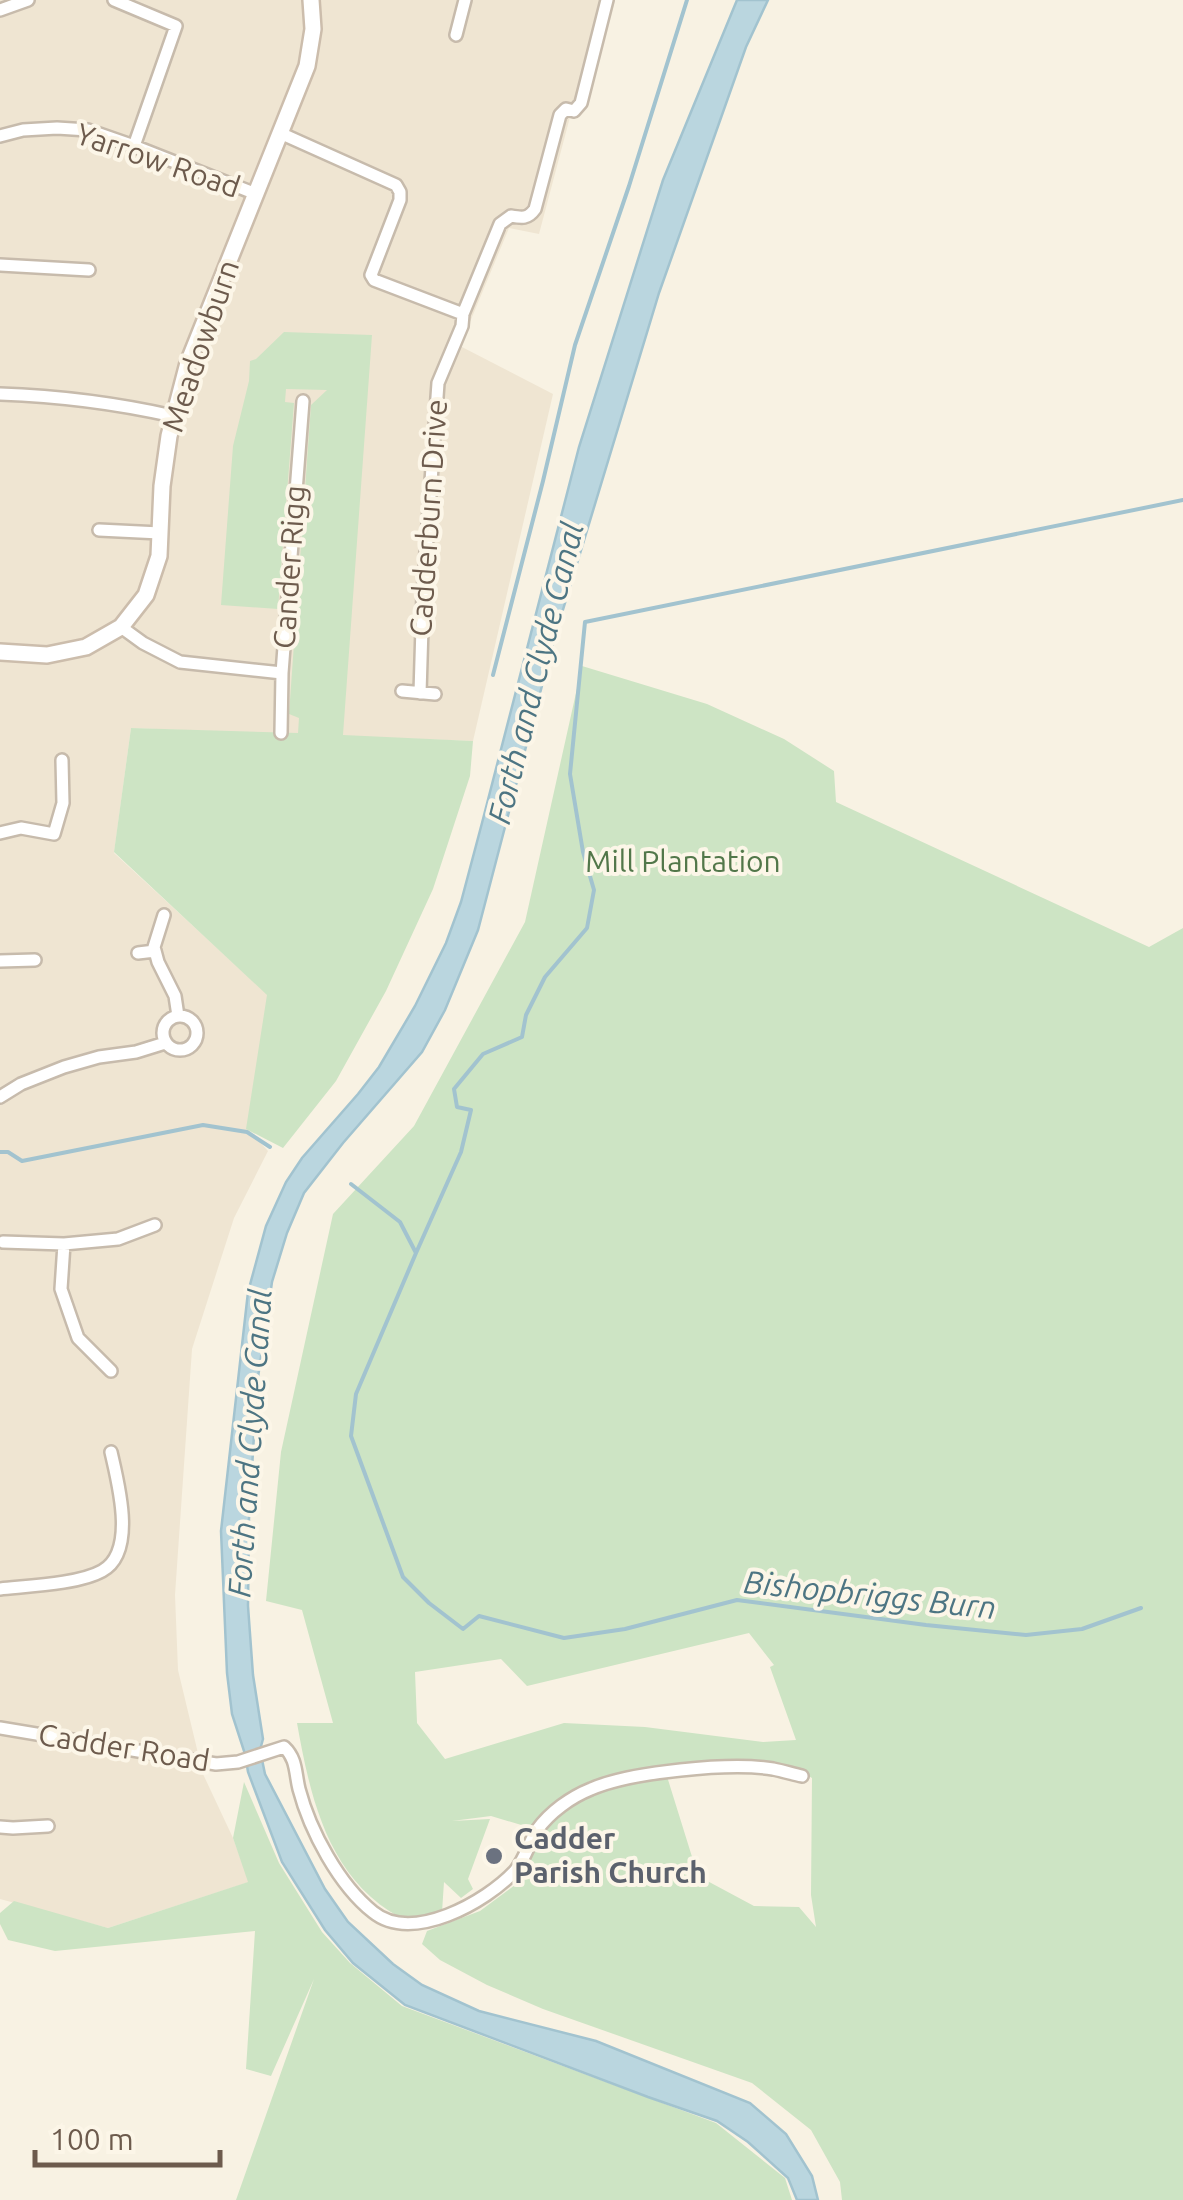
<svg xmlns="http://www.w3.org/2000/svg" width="1183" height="2200" viewBox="0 0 1183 2200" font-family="Ubuntu,sans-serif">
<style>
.residential{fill:#efe5d2}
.green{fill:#cde4c4;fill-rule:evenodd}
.water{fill:#bad6df;stroke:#a2c3cf;stroke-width:2.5}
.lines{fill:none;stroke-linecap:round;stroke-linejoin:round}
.stream{stroke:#a2c3cf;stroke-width:4}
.street-casing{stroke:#c7bbac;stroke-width:16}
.secondary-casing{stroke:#ccbdac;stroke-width:20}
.street{stroke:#fff;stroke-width:11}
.secondary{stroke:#fff;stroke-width:15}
.worship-dot{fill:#6b7280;stroke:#fcf6e8;stroke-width:4}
.labels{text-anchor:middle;stroke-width:8;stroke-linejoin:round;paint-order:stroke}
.street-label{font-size:30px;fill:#6d5b4d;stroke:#fcf6e8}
.park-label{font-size:30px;fill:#52774a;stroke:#fcf6e8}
.worship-label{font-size:30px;font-weight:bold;fill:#5b616d;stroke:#fcf6e8;text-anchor:start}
.water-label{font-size:32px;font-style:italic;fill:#4d7583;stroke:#fcf6e8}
</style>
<rect width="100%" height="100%" fill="#f8f2e3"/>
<path class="residential" d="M0,0H601L539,234L509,228L460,346L553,394L473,741L131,728L114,853L268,995L247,1128L268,1151L234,1218L192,1349L175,1595L178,1670L203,1774L233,1838L249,1882L108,1928L0,1899Z"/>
<path class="green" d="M284,332L372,335L343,735L473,741L470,776L433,889L386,991L336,1081L283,1148L246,1129L267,995L114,852L131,728L298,733L299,718L289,714L311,405L327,390L286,389L285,402L294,403L278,609L221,605L233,446L249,381L250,361L256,359Z
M582,666L707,704L784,739L834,771L836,802L1149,947L1183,928V2200H842L840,2182L811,2130L752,2083L543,2009L487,1985L440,1960L422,1944L427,1931L480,1911L515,1885L538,1830L491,1816L452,1821L490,1819L468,1879L473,1889L461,1898L444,1882L442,1912L411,1923C330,1886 311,1802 297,1723H333L302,1610L266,1601L281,1452L333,1214L414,1126L525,922ZM749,1633L774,1665L770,1667L796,1740L763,1742L645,1727L564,1723L445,1759L417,1723L415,1672L501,1659L527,1686ZM794,1767L812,1778L811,1895L816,1927L799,1907L754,1906L698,1876L665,1770Z
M244,1782L279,1863L322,1932L350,1963L402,2006L716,2123L785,2178L792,2200H236L314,1979L271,2076L246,2069L255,1931L55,1951L8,1940L0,1924V1913L14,1901L108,1928L248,1882L233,1838Z"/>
<path class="water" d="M737,0H768L746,47L659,293L555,636L478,930L445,1010L422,1052L343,1143L304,1193L287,1233L272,1282L257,1384L249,1519L248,1606L253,1675L263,1739L260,1750L265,1774L325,1889L348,1922L393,1964L422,1985L479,2011L596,2041L750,2103L786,2134L812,2176L818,2200H797L788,2178L748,2142L717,2121L648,2097L405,2005L353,1963L325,1930L282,1862L248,1772L245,1754L232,1714L227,1673L221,1531L248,1292L266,1226L286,1182L302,1158L358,1094L379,1067L415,1006L446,943L461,902L482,823L579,447L663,180Z"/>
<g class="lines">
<path class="stream" d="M493,675L543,481L575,345L629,186L687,0
M0,1152H8L22,1161L203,1125L247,1132L270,1147
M351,1184L400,1222L416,1253L356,1394L351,1436L403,1577L429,1603L463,1629L479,1616L564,1638L625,1629L737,1600L926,1625L1026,1635L1082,1629L1141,1608
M416,1253L461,1152L471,1110L457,1107L454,1089L483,1054L522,1037L526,1015L545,977L587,928L594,890L583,852L570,774L585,622L1183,500"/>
<defs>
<path id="street" d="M114,0L176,26L134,146
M0,10L28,0
M456,35L465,0
M280,133L396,185L400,192V200L371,275L374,280L463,314L462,326L438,383L423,594L420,693
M0,136L23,130L57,128L88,130L134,146L256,194
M0,265L89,270
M463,314L500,224L511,216C522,218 528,219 535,209L560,115L566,109L574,111L581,103L607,0
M0,394C59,396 115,403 173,416
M99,530L160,533
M121,627L143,643L180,662L282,673
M402,691L435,694
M281,733L282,673L303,401
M0,833L21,828L54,834L63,803L62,760
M164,915L154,947L158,962L175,996L178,1016
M138,953L155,951
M0,961L35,960
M163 1033a17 17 0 1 1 34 0a17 17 0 1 1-34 0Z
M0,1097L21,1084L64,1067L99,1057L136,1052L165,1043
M3,1242L64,1244L118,1239L155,1225
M64,1244L61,1289L78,1338L111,1371
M0,1589C27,1586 79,1584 102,1571C137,1552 118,1483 111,1452
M0,1728L216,1764L238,1762L284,1747C297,1759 295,1773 299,1789C310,1831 339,1885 373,1912C412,1944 486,1902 515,1871C525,1859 529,1843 537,1830C550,1812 571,1797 591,1789C630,1772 730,1762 773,1769C783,1771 793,1774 802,1776
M0,1827L13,1828L48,1826"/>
<path id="secondary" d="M0,652L47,655L86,647L121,627L146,595L159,556L162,486L169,436L188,363L307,66L313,29L311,0"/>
</defs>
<use href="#street" class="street-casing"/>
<use href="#secondary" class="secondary-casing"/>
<use href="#street" class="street"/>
<use href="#secondary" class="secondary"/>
</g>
<circle class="worship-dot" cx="494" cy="1856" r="10"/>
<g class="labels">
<g class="street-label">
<text transform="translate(158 161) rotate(19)" y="10">Yarrow Road</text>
<text transform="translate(201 346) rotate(-71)" y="10">Meadowburn</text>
<text transform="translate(429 518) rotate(-86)" y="10">Cadderburn Drive</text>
<text transform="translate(290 567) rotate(-86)" y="10">Cander Rigg</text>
<text transform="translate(124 1748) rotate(9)" y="10">Cadder Road</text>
</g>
<g class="park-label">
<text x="683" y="872">Mill Plantation</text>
</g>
<g class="worship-label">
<text x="514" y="1849">Cadder<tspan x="514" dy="34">Parish Church</tspan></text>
</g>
<g class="water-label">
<text transform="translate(536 673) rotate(-76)" y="11">Forth and Clyde Canal</text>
<text transform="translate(250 1443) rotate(-86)" y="11">Forth and Clyde Canal</text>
<text transform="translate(870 1595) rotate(6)" y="11">Bishopbriggs Burn</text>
</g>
</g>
<path d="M35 2150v15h185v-15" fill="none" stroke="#6d5b4d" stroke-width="5"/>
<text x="50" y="2150" font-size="30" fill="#6d5b4d" stroke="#fcf6e8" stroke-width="8" paint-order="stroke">100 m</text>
</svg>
